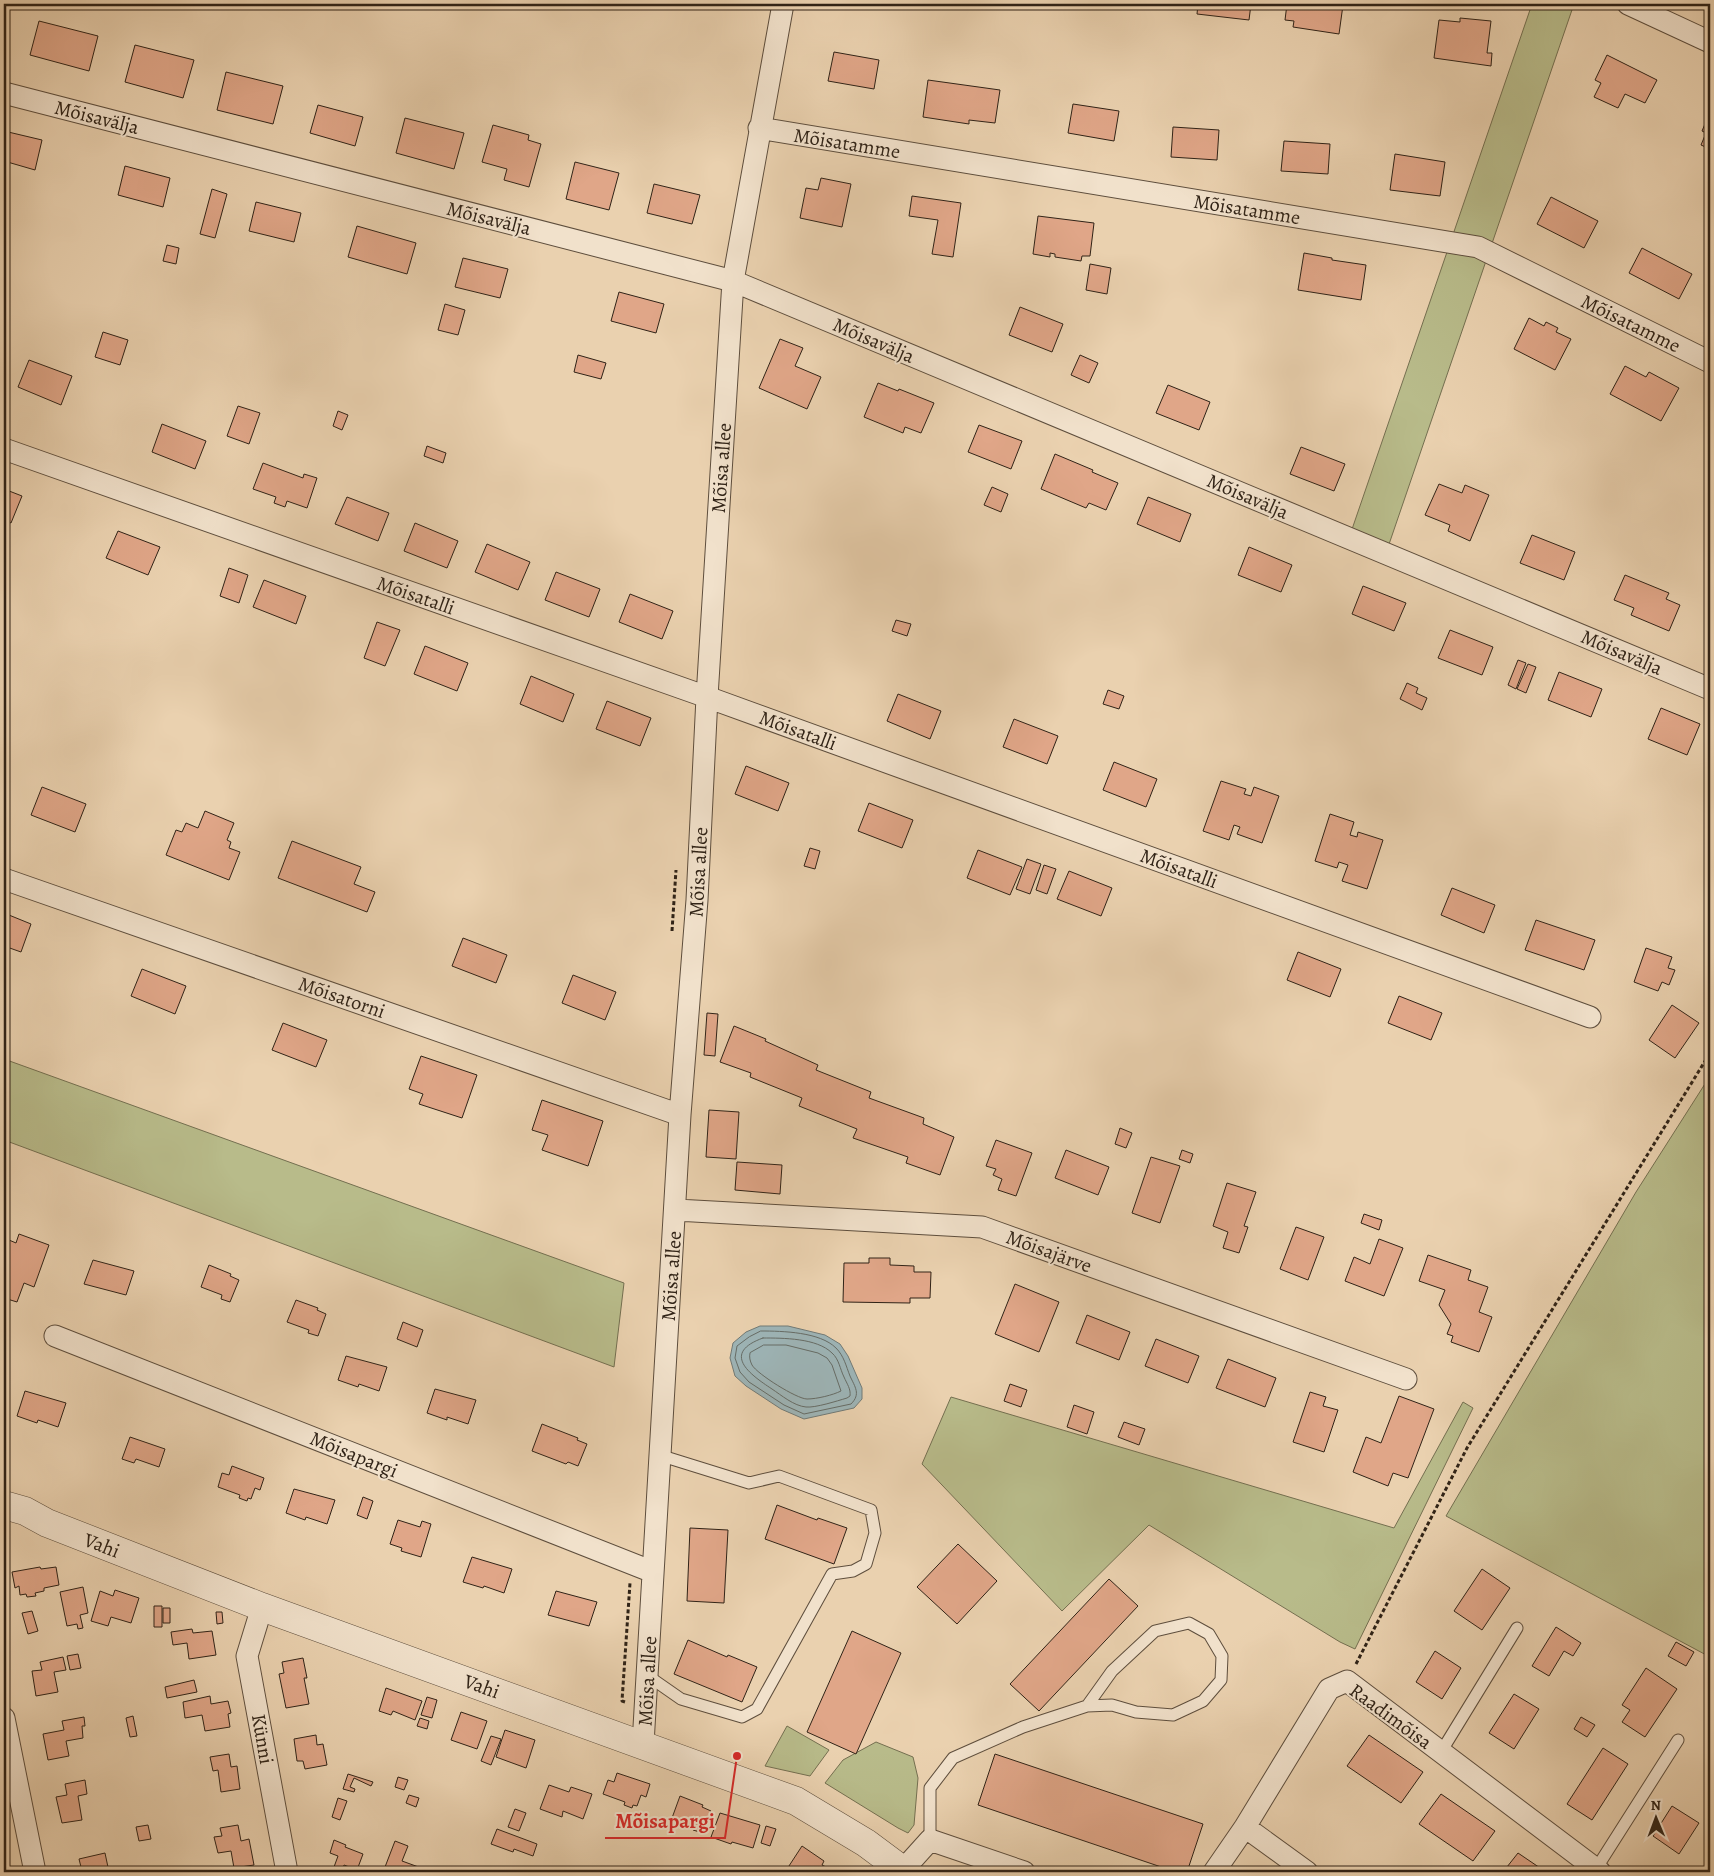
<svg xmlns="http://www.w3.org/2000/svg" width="1714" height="1876" viewBox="0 0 1714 1876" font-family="Alegreya,serif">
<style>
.green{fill:#b8bb8a;stroke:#746f50}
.water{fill:#9db4b6;stroke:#717a76}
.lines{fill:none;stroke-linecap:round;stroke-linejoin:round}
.shore{stroke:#666c66;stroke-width:1}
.building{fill:#e0a688;stroke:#302317}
.service-casing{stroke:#5e4e3d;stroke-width:13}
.minor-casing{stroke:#5e4e3d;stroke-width:23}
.tertiary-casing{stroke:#5e4e3d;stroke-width:29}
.path{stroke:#302317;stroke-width:3;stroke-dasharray:4 2.5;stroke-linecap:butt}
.service{stroke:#f1e1cb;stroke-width:11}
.minor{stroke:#f1e1cb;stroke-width:21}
.tertiary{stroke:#f1e1cb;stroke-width:28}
.labels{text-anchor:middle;stroke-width:4;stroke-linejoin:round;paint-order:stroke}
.street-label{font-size:20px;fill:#302317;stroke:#f1e1cb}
.leader{fill:none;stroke:#d62828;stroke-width:2}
.callout-dot{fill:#d62828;stroke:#f1e1cb;stroke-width:2}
.callout-label{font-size:21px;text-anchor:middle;font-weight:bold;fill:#d62828;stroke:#f1e1cb;stroke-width:4;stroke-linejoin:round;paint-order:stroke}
</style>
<rect width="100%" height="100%" fill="#ead1af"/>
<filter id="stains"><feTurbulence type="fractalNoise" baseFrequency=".004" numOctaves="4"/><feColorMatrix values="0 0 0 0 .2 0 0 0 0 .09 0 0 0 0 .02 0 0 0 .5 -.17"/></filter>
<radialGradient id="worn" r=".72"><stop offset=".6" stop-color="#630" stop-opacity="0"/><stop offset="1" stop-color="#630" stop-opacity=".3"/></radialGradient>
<path class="green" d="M1532,4H1574L1386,553L1349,538Z
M4,1059L624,1283L614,1367L4,1140Z
M1710,1076V1657L1446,1516L1636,1192Z
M951,1397L1394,1528L1463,1402L1473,1408L1355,1649L1340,1642L1149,1525L1062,1611L922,1464Z
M787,1726L829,1750L810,1776L765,1766Z
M876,1742L913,1757L918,1778L914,1825L908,1833L898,1828L825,1783L843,1760Z"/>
<path class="water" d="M760,1326H788L825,1335L840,1344L848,1356L862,1388V1399L854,1408L804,1419L781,1409L746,1386L735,1376L730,1358L733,1343L746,1332Z"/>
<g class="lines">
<path class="shore" d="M761,1331C783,1331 820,1332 836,1348C844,1356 846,1366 850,1376C855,1387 861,1394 851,1404L804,1414L784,1405L749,1382L740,1372L735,1358L737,1346L749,1337Z
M763,1338C783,1338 817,1338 832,1353C839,1359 840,1369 844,1377C847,1384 851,1389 850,1396L847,1398C837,1401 815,1408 806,1407C794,1406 781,1395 772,1389C749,1374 721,1353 763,1338Z
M764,1345H786L818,1353L827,1358L832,1365L841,1391C833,1395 817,1399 807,1399C797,1399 757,1374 752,1365C750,1361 749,1357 750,1353Z"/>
</g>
<path class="building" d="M1085,4H1131V8Z
M1198,4H1251L1249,20L1197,14Z
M1287,4L1343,5L1339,34L1293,27L1294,21L1285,20Z
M1460,18L1491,21L1487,53H1492L1491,66L1434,58L1439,20L1460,22Z
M39,21L98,36L89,71L30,55Z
M135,45L194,60L183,98L125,82Z
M834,52L879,60L874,89L828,81Z
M1607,55L1657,80L1645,103L1625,94L1618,108L1594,97L1601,83L1595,80Z
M226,72L283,86L273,124L217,110Z
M928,80L1000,90L995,123L969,120V124L923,117Z
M1073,104L1119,111L1114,141L1068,133Z
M318,105L363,117L355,146L310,133Z
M1710,112V149L1701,145L1706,133L1702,131Z
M405,118L464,133L454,169L396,153Z
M493,125L529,135L528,140L541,144L529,187L504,180L507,169L482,162Z
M1173,127L1219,130L1217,160L1171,157Z
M4,131L42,140L35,170L4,161Z
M1284,141L1330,144L1328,174L1281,171Z
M1395,154L1445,162L1440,196L1390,190Z
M575,162L619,173L609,210L566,199Z
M125,166L170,178L163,207L118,195Z
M821,178L851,184L842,227L800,218L806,188L818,190Z
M654,184L700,195L692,224L647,213Z
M212,189L227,194L215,238L200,234Z
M912,196L961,203L953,257L932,254L938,220L909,216Z
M1551,197L1598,221L1584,248L1537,224Z
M256,202L301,213L294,242L249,231Z
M1038,216L1094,223L1090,256H1082L1081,261L1055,257V254L1050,253V257L1033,254Z
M357,226L416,243L407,274L348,257Z
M167,245L179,248L176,264L163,261Z
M1642,248L1692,274L1679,299L1629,273Z
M1304,253L1332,258V260L1366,265L1361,300L1298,290Z
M463,258L508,269L500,298L455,287Z
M1090,264L1111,268L1107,294L1086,290Z
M619,292L664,304L656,333L611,321Z
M445,304L465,310L458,335L438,330Z
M1020,307L1063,324L1052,352L1009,335Z
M1529,318L1544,326L1546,322L1558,328L1556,332L1571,339L1555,370L1514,349Z
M103,332L128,340L120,365L95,357Z
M780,339L803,348L795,366L821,377L807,409L759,388Z
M578,355L606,363L601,379L574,372Z
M1080,355L1098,363L1089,383L1071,375Z
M29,360L72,376L61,405L18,387Z
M1625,366L1646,377L1649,372L1679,388L1661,421L1610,394Z
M878,383L898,391L899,389L934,403L921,433L905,427L903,433L864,417Z
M1168,385L1210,402L1199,430L1156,413Z
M238,406L260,413L249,444L227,436Z
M338,411L348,415L342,430L333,426Z
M162,424L206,441L195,469L152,452Z
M979,425L1022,441L1011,469L968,452Z
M427,446L446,453L443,463L424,456Z
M1301,447L1345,464L1334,491L1290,474Z
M1055,454L1093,470L1092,472L1118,483L1106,510L1089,503L1086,508L1041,489Z
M263,463L303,478L304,474L317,478L307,508L287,501L285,507L274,503L276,497L253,489Z
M1439,484L1462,493L1465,485L1489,495L1470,541L1448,531L1450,525L1425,515Z
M992,487L1008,494L1001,512L984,505Z
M4,489L22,496L11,523L4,520Z
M347,497L389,513L378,541L335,524Z
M1148,497L1191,514L1180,542L1137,524Z
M415,523L458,541L447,568L404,551Z
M118,531L160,547L148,575L106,558Z
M1532,535L1575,552L1564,580L1520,563Z
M487,544L530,562L518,590L475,572Z
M1249,547L1292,565L1281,592L1238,575Z
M229,568L248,575L239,603L220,596Z
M556,572L600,589L589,617L545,600Z
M1625,575L1669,593L1666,599L1680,605L1669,631L1631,615L1634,608L1614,600Z
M264,580L306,596L296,624L253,607Z
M1363,586L1406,603L1394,631L1352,614Z
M630,594L673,611L662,639L619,622Z
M896,620L911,624L907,636L892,631Z
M377,622L400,630L385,666L364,658Z
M1450,630L1493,647L1482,675L1438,658Z
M425,646L468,663L457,691L414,674Z
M1518,660L1526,663L1516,689L1508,685Z
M1528,664L1536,667L1526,693L1517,689Z
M1559,672L1602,689L1591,717L1548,700Z
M531,676L574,694L563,722L520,704Z
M1407,683L1418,688L1416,693L1427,698L1422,710L1400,699Z
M1108,690L1124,696L1119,709L1103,704Z
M898,694L941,711L930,739L887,721Z
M607,701L651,718L640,746L596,729Z
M1661,708L1700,724L1687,755L1648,739Z
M1014,719L1058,736L1047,764L1003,747Z
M1114,762L1157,779L1146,807L1103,790Z
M746,766L789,783L778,811L735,794Z
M1221,781L1246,789L1244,794L1251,796L1254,787L1279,796L1262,843L1237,834L1240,827L1234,825L1229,840L1203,831Z
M42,787L86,804L75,832L31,815Z
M869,803L913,820L902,848L858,831Z
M205,811L234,823L227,840L231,842L229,848L240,852L229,880L166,855L176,830L182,832L186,823L198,828Z
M1330,814L1354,822L1350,835L1357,837L1358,832L1383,840L1367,889L1342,881L1348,865L1339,862L1337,868L1315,861Z
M292,841L361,867L354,884L375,892L367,912L278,878Z
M810,848L820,851L815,869L804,866Z
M978,850L1022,867L1010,895L967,878Z
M1027,859L1041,864L1030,894L1016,889Z
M1044,865L1056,869L1047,894L1036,890Z
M1069,871L1112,888L1101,916L1057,899Z
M1452,888L1495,905L1484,933L1441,915Z
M4,913L31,924L21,952L4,946Z
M1536,920L1595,940L1584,970L1525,950Z
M463,938L507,955L496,983L452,966Z
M1646,948L1672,957L1668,968L1675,970L1669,985L1662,982L1658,991L1634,982Z
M1298,952L1341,969L1330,997L1287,980Z
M142,969L186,986L175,1014L131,996Z
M573,975L616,992L605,1020L562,1003Z
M1399,996L1442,1013L1431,1040L1388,1023Z
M1672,1005L1699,1023L1675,1058L1649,1040Z
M707,1013L718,1014L715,1056L704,1055Z
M283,1023L327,1040L316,1067L272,1050Z
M734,1026L766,1039L765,1041L818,1065L816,1070L871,1092L869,1098L924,1118L923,1124L954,1137L940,1175L906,1163L908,1157L853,1138L857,1129L799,1106L802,1098L750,1077L751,1073L720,1062Z
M421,1056L477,1075L462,1118L419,1104L423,1094L409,1089Z
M542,1100L603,1121L588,1166L542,1150L548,1135L532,1130Z
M709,1110L739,1112L736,1159L706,1157Z
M1120,1128L1132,1133L1126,1148L1115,1144Z
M996,1140L1032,1153L1016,1196L998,1190L1002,1179L993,1175L996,1169L986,1166Z
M1066,1150L1109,1167L1098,1195L1055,1178Z
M1182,1150L1193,1154L1190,1163L1179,1159Z
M1151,1157L1180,1166L1160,1223L1132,1213Z
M737,1162L782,1165L780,1194L735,1190Z
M1227,1183L1256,1192L1244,1226L1248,1227L1239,1253L1223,1248L1228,1232L1213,1226Z
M1364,1214L1382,1220L1379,1230L1361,1223Z
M1296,1227L1324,1237L1308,1280L1280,1269Z
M19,1234L49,1245L34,1287L24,1283L17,1302L4,1298V1255L9,1240L16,1243Z
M1379,1239L1403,1248L1384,1296L1345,1281L1354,1257L1370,1264Z
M1428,1255L1471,1270L1468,1280L1488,1287L1479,1312L1492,1317L1479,1352L1451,1342L1453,1336L1447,1334L1451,1324L1439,1305L1445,1290L1419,1281Z
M869,1258H890V1265L914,1266V1272H931L930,1298H910V1303L843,1302L844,1263H869Z
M93,1260L134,1271L126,1295L84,1284Z
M209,1265L231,1274L230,1276L239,1280L230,1302L221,1299L222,1295L201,1287Z
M1015,1284L1059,1302L1039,1352L995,1334Z
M296,1300L318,1308L317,1310L326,1314L318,1336L308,1333L309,1330L287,1322Z
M1087,1315L1130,1332L1119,1360L1076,1343Z
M403,1322L423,1330L417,1347L397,1339Z
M1156,1339L1199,1356L1188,1383L1145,1366Z
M346,1356L387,1367L379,1391L359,1384L358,1387L338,1380Z
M1228,1359L1276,1378L1265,1407L1216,1388Z
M1010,1384L1027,1390L1021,1407L1004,1401Z
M435,1389L476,1400L468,1424L447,1417V1420L427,1413Z
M25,1391L66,1403L58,1427L38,1420L37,1423L17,1416Z
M1310,1392L1326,1397L1323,1406L1338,1410L1324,1452L1293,1442Z
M1399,1396L1434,1409L1408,1478L1393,1473L1388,1486L1353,1472L1366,1437L1381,1443Z
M1074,1405L1094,1412L1087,1434L1067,1427Z
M1124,1422L1145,1429L1139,1445L1118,1437Z
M542,1424L578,1438L577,1440L587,1444L578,1466L568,1462L566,1464L532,1451Z
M130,1437L165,1449L159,1467L136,1459L134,1463L122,1459Z
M232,1466L264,1478L260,1490L255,1488L251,1499L248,1498L247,1501L239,1498L240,1495L218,1487L222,1473L229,1475Z
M294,1489L335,1500L327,1524L306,1517L305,1520L286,1513Z
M363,1497L373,1501L367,1519L357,1515Z
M777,1505L817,1520L818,1518L847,1528L834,1564L765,1539Z
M398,1520L420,1527L422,1521L431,1524L421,1557L401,1551L402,1548L390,1544Z
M690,1528L728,1530L724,1603L687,1601Z
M958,1544L997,1581L957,1624L917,1587Z
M472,1557L512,1569L504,1593L484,1586L483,1588L463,1582Z
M40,1567L41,1569L56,1567L59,1585L44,1588V1591L35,1593L36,1596L27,1597L26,1594L20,1595L19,1586L15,1588L12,1572Z
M1482,1569L1510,1588L1482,1630L1454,1611Z
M1109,1579L1138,1606L1039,1711L1010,1684Z
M83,1587L88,1613L80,1615L83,1628L78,1629L77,1624L67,1626L60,1592Z
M115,1590L139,1598L131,1623L111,1617L108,1626L91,1621L100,1591L113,1596Z
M556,1591L597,1602L589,1626L548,1615Z
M154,1606H162V1627H154Z
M163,1608H170V1623H163Z
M32,1611L38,1631L28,1634L22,1613Z
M216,1612H222L223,1623L217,1624Z
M1556,1627L1581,1643L1573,1656L1564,1651L1549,1676L1532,1666Z
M192,1629L193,1633L212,1631L216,1655L189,1659L187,1643L173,1645L171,1632Z
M852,1631L901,1653L856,1754L807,1732Z
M688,1640L727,1657L728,1655L757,1667L742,1702L674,1674Z
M1676,1642L1694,1652L1686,1666L1668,1656Z
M1435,1651L1461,1668L1442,1699L1416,1682Z
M78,1654L81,1668L70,1670L67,1656Z
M63,1657L66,1670L54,1672L58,1692L36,1696L32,1671L42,1670L40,1662Z
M303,1658L307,1678H304L309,1704L286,1708L279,1674L284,1673L282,1662Z
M1646,1668L1677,1689L1645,1737L1622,1722L1630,1710L1622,1705Z
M194,1680L197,1692L167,1698L165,1687Z
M386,1688L422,1701L415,1720L393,1711L391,1715L379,1711Z
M1514,1694L1539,1709L1514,1749L1489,1733Z
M210,1696L211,1704L228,1701L231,1713L228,1714L230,1727L205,1731L202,1715L185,1718L183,1702Z
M427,1697L437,1700L432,1718L421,1715Z
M461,1712L487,1721L477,1749L451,1740Z
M133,1716L137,1736L130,1737L126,1718Z
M84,1717L85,1726H82L83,1738L66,1741L69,1756L48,1760L43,1734L64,1730L62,1721Z
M1581,1717L1595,1725L1587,1737L1574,1729Z
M420,1718L429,1721L427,1729L417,1726Z
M505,1730L535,1740L526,1768L496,1757Z
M316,1735L317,1745L323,1744L327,1765L305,1769L303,1761H297L294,1739Z
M1369,1735L1423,1772L1401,1803L1347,1766Z
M491,1736L501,1739L491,1765L481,1761Z
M1710,1746V1757L1705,1754Z
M1603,1748L1628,1764L1592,1820L1567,1804Z
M229,1754L231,1767L237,1766L240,1789L221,1792L218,1770L213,1771L210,1757Z
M995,1754L1203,1824L1187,1872H1176L978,1805Z
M617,1773L650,1784L646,1797L641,1795L637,1806L633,1805L632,1808L624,1805L625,1802L603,1794L608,1780L614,1782Z
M348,1774L373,1782L371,1786L354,1778L350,1787L355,1789L354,1792L343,1789Z
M398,1777L408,1780L404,1790L395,1787Z
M85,1780L87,1794L78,1796L82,1820L62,1823L56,1797L67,1795L65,1784Z
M549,1785L569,1792L571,1787L592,1794L583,1819L563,1811L562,1817L540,1809Z
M1441,1794L1495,1831L1473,1861L1419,1824Z
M409,1795L419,1798L416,1807L406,1803Z
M680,1796L703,1805L702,1807L711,1811L703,1833L693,1830L694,1826L672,1818Z
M338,1798L347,1801L340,1820L332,1817Z
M1672,1806L1699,1823L1679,1854L1653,1836Z
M515,1809L526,1813L519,1831L508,1827Z
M720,1813L760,1825L753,1848L732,1842L731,1844L711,1837Z
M148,1825L151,1839L139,1841L136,1827Z
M238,1825L241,1841L249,1839L254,1865L234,1868L231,1851L218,1853L214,1837L222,1836L220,1828Z
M766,1826L776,1829L770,1846L761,1843Z
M497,1829L537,1844L533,1856L514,1849L513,1852L491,1844Z
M334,1840L346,1845L345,1847L363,1854L357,1870L344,1865L342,1870L334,1867L338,1856L330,1853Z
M395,1841L408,1846L402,1861L424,1869L423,1872H391L392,1869L385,1867Z
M802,1846L824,1861L822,1865L832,1870L831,1872H791L787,1869Z
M105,1853L109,1872H99V1868L82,1871L79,1859Z
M1518,1853L1546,1872H1503Z
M98,1869V1872H82Z"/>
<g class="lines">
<defs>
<path id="service" d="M648,1676L681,1699L742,1717L757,1709L832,1574L853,1571L866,1564L875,1533L871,1510L779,1476L749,1483L659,1455
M1441,1752L1517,1628
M930,1840V1788L953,1758L1023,1727L1087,1706L1112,1671L1155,1631L1189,1623L1209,1634L1222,1656L1221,1680L1203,1701L1173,1715L1136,1712L1112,1705L1087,1706
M1596,1869L1678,1740"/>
<path id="minor" d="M1628,4L1710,42
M4,93L733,281L1710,689
M759,128L1478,247L1710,362
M4,449L707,697L1590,1017
M4,879L680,1115
M676,1210L982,1227L1406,1379
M55,1336L653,1572
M262,1607L247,1656L287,1872
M4,1718L35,1872
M643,1744L680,1115L697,900L707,697L733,281L783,4
M1245,1827L1307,1872
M903,1870L930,1840L1024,1872
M1214,1872L1245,1827L1329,1689L1347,1681L1600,1872"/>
<path id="tertiary" d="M4,1505L25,1511L47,1523L262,1607L796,1801L866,1843L905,1872"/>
</defs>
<use href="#service" class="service-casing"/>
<use href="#minor" class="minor-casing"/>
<use href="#tertiary" class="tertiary-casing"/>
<path class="path" d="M672,931L676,870
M1356,1664L1467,1448L1710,1053
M625,1702L622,1701L630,1583"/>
<use href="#service" class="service"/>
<use href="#minor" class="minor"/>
<use href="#tertiary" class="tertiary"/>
</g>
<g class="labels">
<g class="street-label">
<text transform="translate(97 117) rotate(14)" y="7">Mõisavälja</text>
<text transform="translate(847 143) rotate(9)" y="7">Mõisatamme</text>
<text transform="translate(1247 209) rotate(9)" y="7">Mõisatamme</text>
<text transform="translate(489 218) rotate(14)" y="7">Mõisavälja</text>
<text transform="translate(1631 323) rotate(26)" y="7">Mõisatamme</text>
<text transform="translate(874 340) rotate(23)" y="7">Mõisavälja</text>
<text transform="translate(721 468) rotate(-86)" y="7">Mõisa allee</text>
<text transform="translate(1248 496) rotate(23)" y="7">Mõisavälja</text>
<text transform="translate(416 595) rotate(19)" y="7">Mõisatalli</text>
<text transform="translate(1622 652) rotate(23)" y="7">Mõisavälja</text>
<text transform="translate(798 730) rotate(20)" y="7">Mõisatalli</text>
<text transform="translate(1179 868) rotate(20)" y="7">Mõisatalli</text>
<text transform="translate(698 872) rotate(-87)" y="7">Mõisa allee</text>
<text transform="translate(342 997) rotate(19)" y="7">Mõisatorni</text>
<text transform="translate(1049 1251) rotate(20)" y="7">Mõisajärve</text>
<text transform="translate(671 1276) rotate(-86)" y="7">Mõisa allee</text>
<text transform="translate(354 1454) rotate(22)" y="7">Mõisapargi</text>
<text transform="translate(102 1545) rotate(21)" y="7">Vahi</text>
<text transform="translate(647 1681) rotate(-87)" y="7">Mõisa allee</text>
<text transform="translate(482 1686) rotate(20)" y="7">Vahi</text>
<text transform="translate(1391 1716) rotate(36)" y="7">Raadimõisa</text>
<text transform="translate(263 1739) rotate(80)" y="7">Künni</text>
</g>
</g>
<path class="leader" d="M737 1756L725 1838H605"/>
<circle class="callout-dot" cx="737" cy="1756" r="5"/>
<g class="callout-label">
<text x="665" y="1828">Mõisapargi</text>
</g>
<rect width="1714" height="1876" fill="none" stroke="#ead1af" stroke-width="20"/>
<rect x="5" y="5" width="1704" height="1866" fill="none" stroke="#302317" stroke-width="2.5"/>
<rect x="10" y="10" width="1694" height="1856" fill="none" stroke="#302317"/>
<g transform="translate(1656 1818) rotate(359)" stroke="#f1e1cb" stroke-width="4" paint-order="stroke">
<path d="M0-4L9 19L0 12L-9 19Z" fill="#302317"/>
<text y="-8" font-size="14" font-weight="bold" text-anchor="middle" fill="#302317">N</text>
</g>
<rect width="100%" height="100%" filter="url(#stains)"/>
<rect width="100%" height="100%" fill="url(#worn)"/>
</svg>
